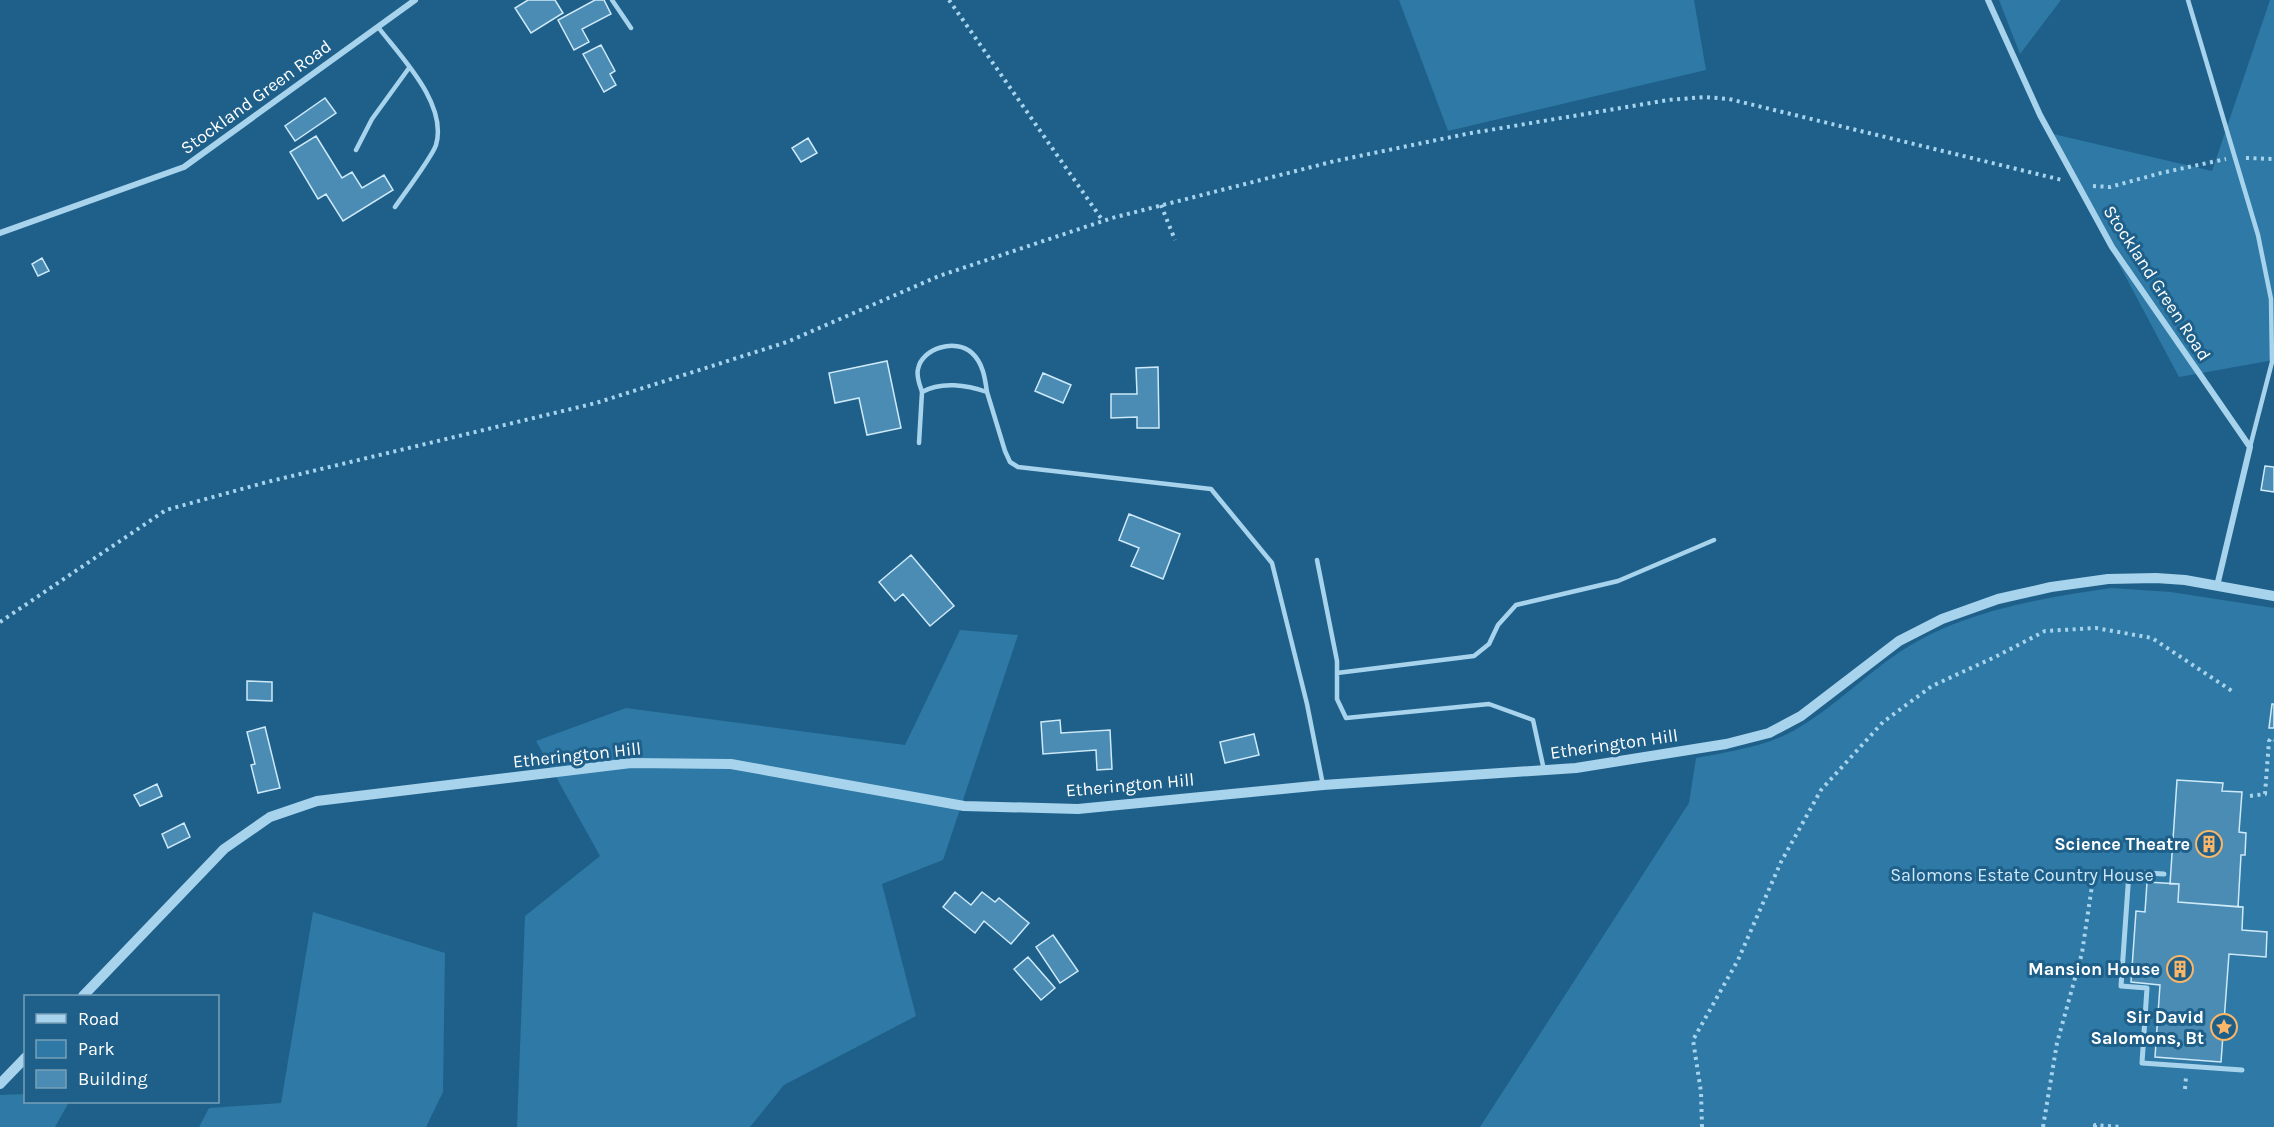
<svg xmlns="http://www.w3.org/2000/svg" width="2274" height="1127" viewBox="0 0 2274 1127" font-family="Karla,sans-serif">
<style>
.green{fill:#2e79a5}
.building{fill:#4a8cb3;stroke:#cee9f9;stroke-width:1.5}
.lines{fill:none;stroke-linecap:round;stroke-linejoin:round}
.path{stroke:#a8d3ec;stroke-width:4;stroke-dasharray:3 4.5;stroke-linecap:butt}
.service{stroke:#a8d3ec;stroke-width:4.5}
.pedestrian{stroke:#a8d3ec;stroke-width:5}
.minor{stroke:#a8d3ec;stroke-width:6}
.tertiary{stroke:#a8d3ec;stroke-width:10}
.labels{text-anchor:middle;stroke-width:6;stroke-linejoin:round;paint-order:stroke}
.street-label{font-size:18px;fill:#fff;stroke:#1e608a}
.poi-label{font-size:18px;font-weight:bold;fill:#fff;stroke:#1e608a;text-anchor:end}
.park-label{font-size:18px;fill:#cee9f9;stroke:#1e608a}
</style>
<rect width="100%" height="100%" fill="#1e608a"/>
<path class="green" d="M1399,0H1694L1706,70L1448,131Z
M1999,0H2061L2020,54Z
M2270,0H2274V360L2179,377L2049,133L2212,171Z
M2111,588L2171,592L2274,608V1127H1480L1689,803L1696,758C1728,752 1764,747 1793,731C1840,705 1877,661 1927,636C1983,608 2049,597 2111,588Z
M960,630L1018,635L943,860L882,884L916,1016L784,1085L750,1127H517L525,916L600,856L536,741L626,708L905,745Z
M313,912L445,953L443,1092L426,1127H199L209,1108L281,1103Z
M25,1094L26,1102H69L55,1127H0V1095Z"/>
<path class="building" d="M528,0H555L563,13L531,33L515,8Z
M595,0H604L611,14L582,29L589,42L574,50L558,20Z
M601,45L615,71L610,74L616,85L604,92L583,54Z
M325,98L336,113L295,141L285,126Z
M316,136L342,178L352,172L362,188L384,175L393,190L343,221L326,194L318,199L290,152Z
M808,138L817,153L801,162L792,148Z
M42,258L49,271L38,276L32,264Z
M887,361L901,428L867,435L859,398L835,403L829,373Z
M1158,367L1159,428H1137V417L1111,418V394H1137L1136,368Z
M1043,373L1071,385L1063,403L1035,391Z
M2265,466L2274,467V492L2261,490Z
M1129,514L1180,534L1163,579L1131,566L1139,548L1119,540Z
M911,555L954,606L930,626L903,594L895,601L879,582Z
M247,681L272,682V701L247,700Z
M2272,704H2274V728H2269Z
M1060,720L1061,733L1110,730L1112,769L1097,770L1096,750L1043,754L1041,722Z
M265,727L280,788L258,793L251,765L255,764L247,732Z
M1254,734L1259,755L1225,763L1220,742Z
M2177,780L2223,783L2222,791L2242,792L2239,832L2246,833L2245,855H2241L2238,907L2178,902L2179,884H2170Z
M157,784L162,796L140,806L134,795Z
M184,823L190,837L168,848L162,834Z
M2147,882L2179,884L2178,902L2243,907L2242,930L2267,932L2266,957L2229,954L2221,1062L2155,1057L2160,985L2131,982L2136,911L2145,912Z
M955,892L971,905L982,892L995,902L999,898L1029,923L1011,944L984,921L975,933L943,907Z
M1053,935L1078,971L1060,983L1036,947Z
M1028,957L1055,988L1041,1000L1014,969Z"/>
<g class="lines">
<path class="path" d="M949,0L1103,221
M2246,158L2274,159
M2093,186L2110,187L2161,173L2226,159
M1161,205L1175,240
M0,622L166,510L267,482L596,403L787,342L939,276L1112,218L1335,161L1466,134L1668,100L1705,97L1729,99L2062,180
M2250,796L2265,794L2269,741L2271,738L2274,740
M2185,1089L2186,1077
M1702,1127L1701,1092L1693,1040L1738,960L1781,862L1821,790L1883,722L1932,686L1995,657L2045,631L2096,628L2152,638L2235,693
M2043,1127L2057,1043L2082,953L2093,879
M2095,1127V1125L2122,1127"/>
<path class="service" d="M612,0L631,28
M2188,0L2258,235L2271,299L2272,362L2250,447
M378,27C401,57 448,104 436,145C432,157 404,194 395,207
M356,150L372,119L409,68
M922,392C920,385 916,377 918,369C922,348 956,338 972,353C983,363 985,378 987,392
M919,443L922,392C941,381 967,385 987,392L1005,451L1010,462L1018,467L1211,489L1272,563L1307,704L1323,785
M1317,560L1337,661V699L1346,718L1489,704L1533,720L1544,770
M1337,673L1474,656L1489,644L1498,625L1516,605L1618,581L1714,540"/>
<path class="pedestrian" d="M2164,874L2129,872L2121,986L2147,988L2142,1063L2242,1070"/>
<path class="minor" d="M1988,0L2040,115L2112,247L2250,447L2217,586
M0,233L184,167L415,0"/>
<path class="tertiary" d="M83,996L224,849L270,817L317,801L631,763L731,764L964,806L1078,809L1323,785L1576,768L1726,744L1769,733L1801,716L1899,641L1942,619L1998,599L2051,587L2108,579L2156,578L2185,580L2274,596
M0,1084L26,1057"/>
</g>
<defs>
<symbol id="building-ring" viewBox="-11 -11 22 22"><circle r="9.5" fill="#1e608a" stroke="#fbb667" stroke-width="1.5"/><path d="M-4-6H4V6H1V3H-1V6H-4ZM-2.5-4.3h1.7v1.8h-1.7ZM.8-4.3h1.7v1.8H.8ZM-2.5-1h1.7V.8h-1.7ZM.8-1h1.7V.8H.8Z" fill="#fbb667"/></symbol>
<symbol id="sight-ring" viewBox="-11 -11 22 22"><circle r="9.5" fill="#1e608a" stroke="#fbb667" stroke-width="1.5"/><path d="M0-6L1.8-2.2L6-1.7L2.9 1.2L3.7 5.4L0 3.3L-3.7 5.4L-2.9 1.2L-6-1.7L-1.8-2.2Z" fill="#fbb667"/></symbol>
</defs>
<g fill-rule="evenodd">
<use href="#building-ring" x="2194" y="829" width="30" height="30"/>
<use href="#building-ring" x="2165" y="954" width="30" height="30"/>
<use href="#sight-ring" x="2209" y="1012" width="30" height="30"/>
</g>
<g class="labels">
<g class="street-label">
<text transform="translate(256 97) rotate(-36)" y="6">Stockland Green Road</text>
<text transform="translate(2157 283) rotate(57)" y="6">Stockland Green Road</text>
<text transform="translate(1614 744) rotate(-8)" y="6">Etherington Hill</text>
<text transform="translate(577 755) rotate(-6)" y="6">Etherington Hill</text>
<text transform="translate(1130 785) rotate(-5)" y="6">Etherington Hill</text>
</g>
<g class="poi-label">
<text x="2190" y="850">Science Theatre</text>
<text x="2160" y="975">Mansion House</text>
<text x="2204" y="1023">Sir David<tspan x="2204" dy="21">Salomons, Bt</tspan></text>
</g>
<g class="park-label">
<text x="2022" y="881">Salomons Estate Country House</text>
</g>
</g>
<rect x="24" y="995" width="195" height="108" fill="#1e608a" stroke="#78a0b9" stroke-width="1.5"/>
<rect x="36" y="1014" width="30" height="9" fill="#a8d3ec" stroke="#78a0b9" stroke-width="1.5"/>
<text x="78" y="1025" font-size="18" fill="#ffffff">Road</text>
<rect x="36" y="1040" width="30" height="18" fill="#2e79a5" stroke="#78a0b9" stroke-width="1.5"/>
<text x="78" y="1055" font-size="18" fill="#ffffff">Park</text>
<rect x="36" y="1070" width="30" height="18" fill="#4a8cb3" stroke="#78a0b9" stroke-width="1.5"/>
<text x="78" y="1085" font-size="18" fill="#ffffff">Building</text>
</svg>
